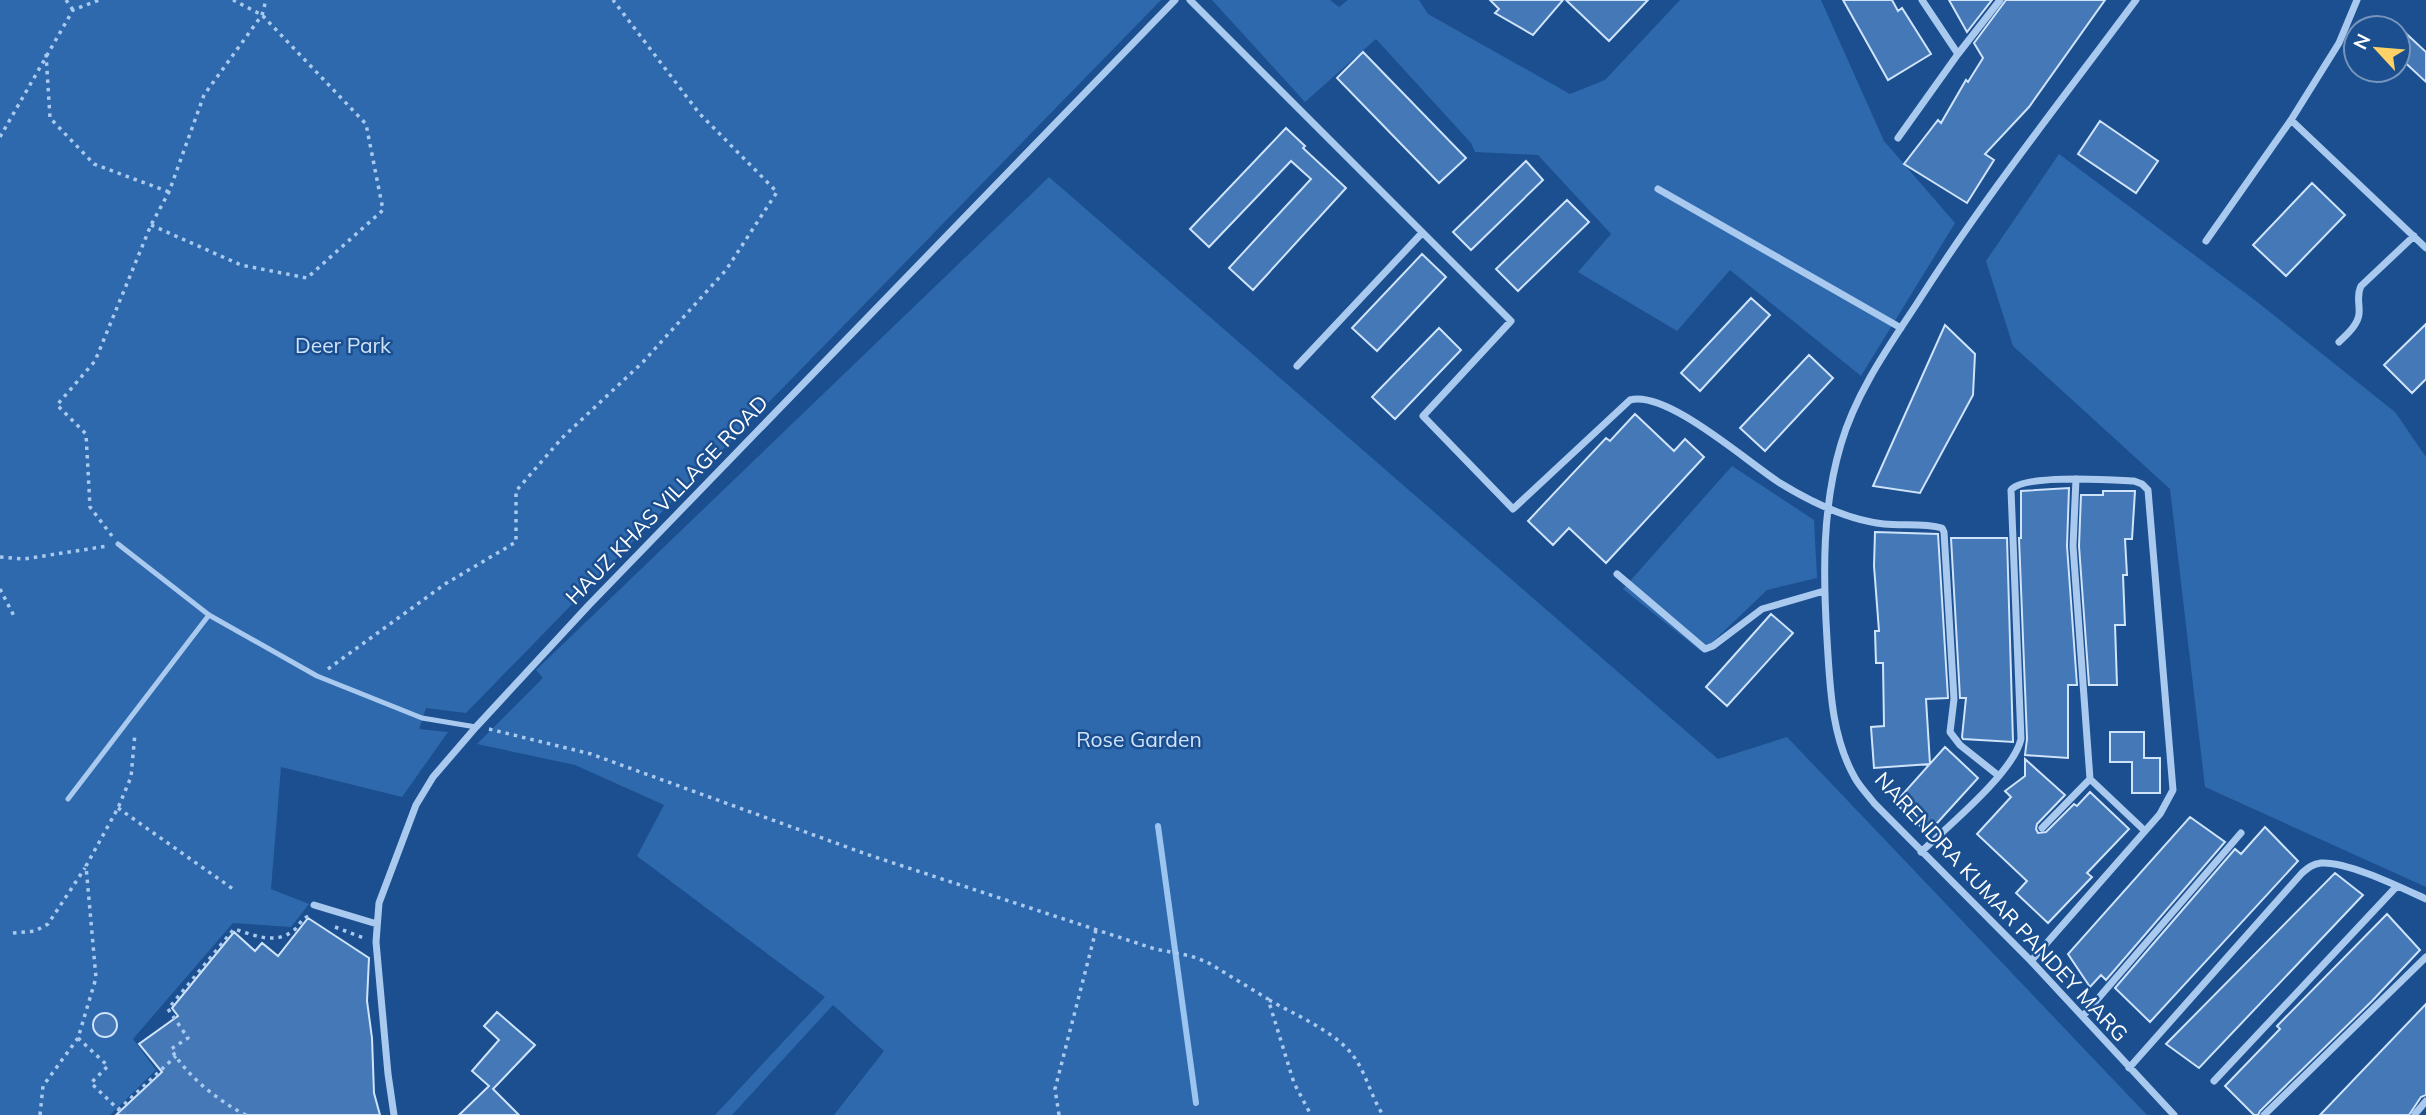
<svg xmlns="http://www.w3.org/2000/svg" width="2426" height="1115" viewBox="0 0 2426 1115" font-family="Mulish,sans-serif">
<style>
.green{fill:#2e69ad}
.lines{fill:none;stroke-linecap:round;stroke-linejoin:round}
.stream{stroke:#9cc4f0;stroke-width:6}
.building{fill:#4478b7;stroke:#cfe3fa;stroke-width:2}
.path{stroke:#a9c9ee;stroke-width:3.5;stroke-dasharray:3.5 5;stroke-linecap:butt}
.lane{stroke:#a9c9ee;stroke-width:5}
.street{stroke:#a9c9ee;stroke-width:7}
.labels{text-anchor:middle;stroke-width:5;stroke-linejoin:round;paint-order:stroke}
.park-label{font-size:21px;fill:#cfe3fa;stroke:#1b4f8f}
.street-label{font-size:21px;fill:#fff;stroke:#1b4f8f}
</style>
<rect width="100%" height="100%" fill="#1b4f8f"/>
<path class="green" d="M0,0H1161L466,713L426,708L419,729L448,732L402,797L281,767L271,889L309,904L291,927L233,923L133,1039L156,1070L110,1115H0Z
M1212,0H1330L1339,7L1348,0H1419L1428,14L1570,94L1605,80L1680,0H1821L1884,141L1955,223L1861,376L1730,270L1677,331L1578,272L1611,234L1538,155L1475,152L1471,143L1376,39L1305,102Z
M2059,154L2256,301L2395,412L2426,457V887L2205,787L2170,489L2013,346L1986,261Z
M1049,177L1718,759L1787,737L2147,1115H834L884,1051L833,1005L732,1115H715L825,997L637,856L664,805L575,765L477,744L543,678L536,670Z
M1732,466L1814,520L1817,578L1767,590L1702,652L1623,589Z"/>
<g class="lines">
<path class="stream" d="M1158,826L1196,1103"/>
</g>
<path class="building" d="M1490,0H1563L1533,35L1495,13L1499,9Z
M1566,0H1648L1609,41Z
M1843,0H1892L1898,11L1902,8L1931,54L1888,80Z
M1949,0H1992L1967,32Z
M2006,0H2105L2029,107L1985,154L1994,160L1967,203L1904,164L1938,120L1941,123L1966,80L1968,82L1983,58L1974,43Z
M2398,26L2426,52V82L2398,56Z
M1363,52L1466,158L1439,183L1337,78Z
M2100,121L2158,161L2136,193L2078,154Z
M1286,128L1305,146L1303,148L1346,188L1253,290L1229,268L1311,179L1291,161L1209,247L1190,229Z
M1526,161L1543,180L1471,250L1453,232Z
M2312,183L2345,215L2286,276L2253,245Z
M1567,200L1589,222L1518,291L1496,269Z
M1422,254L1446,277L1377,351L1352,328Z
M1751,298L1770,315L1700,391L1681,373Z
M2426,324V379L2412,393L2384,365Z
M1945,325L1975,354L1973,395L1920,493L1873,486Z
M1439,328L1461,350L1395,419L1372,397Z
M1809,355L1833,378L1765,451L1740,428Z
M1635,414L1674,451L1685,439L1704,457L1606,563L1569,528L1553,545L1528,521L1606,438L1610,441Z
M2069,488L2067,546L2077,685H2068V758L2025,755L2027,739L2019,538H2021V491Z
M2103,491H2135L2132,539H2125L2127,575H2123L2125,625H2115L2117,685H2089L2079,546L2081,495H2103Z
M1875,532L1938,534L1948,698L1926,699L1930,764L1874,768L1871,727L1884,726L1883,663H1876L1875,631H1879L1874,566Z
M1951,538H2007L2013,742L1963,739L1962,737L1966,698H1960Z
M1771,614L1793,633L1727,706L1706,687Z
M2110,732H2144V758H2160V793H2132V762H2110Z
M1945,747L1978,778L1928,833L1895,803Z
M2025,759L2065,795L2037,824L2036,829L2038,833L2046,832L2074,804L2077,806L2090,792L2129,829L2087,873L2092,877L2048,923L2016,893L2027,881L1977,834L2011,797L2005,791L2025,776Z
M2190,817L2225,842L2106,980L2101,975L2090,987L2068,954Z
M2265,827L2298,861L2150,1022L2115,988L2235,849L2241,854Z
M2335,873L2363,895L2199,1068L2166,1044Z
M2387,914L2420,950L2372,1001L2260,1111L2258,1115H2254L2225,1086L2280,1029L2277,1026Z
M308,918L369,958L367,1001L372,1038L374,1093L380,1115H116L162,1072L139,1044L178,1016L172,1008L234,932L255,951L262,943L278,956Z
M2426,1004V1095L2421,1097L2409,1115H2320Z
M497,1012L535,1045L493,1089L519,1115H459L489,1086L472,1071L499,1040L484,1026Z
M93 1025a12 12 0 1 1 24 0a12 12 0 1 1-24 0Z"/>
<g class="lines">
<path class="path" d="M66,0L73,10
M46,54L50,118L94,164L169,192
M0,137L73,10L99,0
M151,225L241,265L307,278L383,210L366,124L262,15L233,0
M112,536L90,507L86,434L57,405L95,361L151,225L169,192L204,95L262,15L266,0
M0,557L24,559L108,546
M0,589L15,618
M328,669L445,584L516,542V491L562,438L643,362L726,270L777,192L699,113L613,0
M489,729L591,754L866,854L1155,949L1191,956L1207,962L1268,999L1294,1083L1311,1115
M118,808L233,889
M335,927L364,938
M13,933L35,931L48,924L85,868
M1269,1000C1294,1014 1333,1031 1351,1053C1366,1071 1370,1095 1383,1115
M78,1038L108,1066L91,1083L124,1115
M118,1110L176,1056
M40,1115L43,1086L78,1038L96,978L86,866L118,808L131,777L135,733
M246,1115C218,1101 187,1076 171,1049L188,1038L168,1009L234,929C254,935 274,945 293,931C300,926 300,919 309,916
M1059,1115L1055,1089L1096,930"/>
<path class="lane" d="M118,544L209,615L317,676L422,718L476,727
M68,799L209,615"/>
<path class="street" d="M1190,0L1511,321L1423,416L1513,509L1630,400C1667,390 1747,462 1780,483C1811,502 1847,520 1884,524C1902,526 1924,523 1942,528L1944,532L1954,699L1950,732L1960,745L1999,776
M1922,0L1958,54
M2136,0C2061,101 1983,199 1916,305C1887,349 1856,393 1841,444C1822,507 1823,574 1827,639C1830,686 1831,736 1855,778C1860,787 1868,795 1874,803L2031,961L2174,1115
M2291,120L2426,248
M1898,138L1958,54L2000,0
M1658,189L1901,328
M2206,241L2291,120L2339,43L2357,0
M2339,342C2346,335 2358,325 2359,314C2360,303 2356,296 2361,286L2414,236
M1297,366L1422,233
M2076,479L2073,546L2090,779
M1617,574L1705,649L1713,646L1762,609L1824,591
M2042,828L2090,779L2145,831
M1921,852C1947,827 2014,772 2021,739L2011,490C2023,474 2113,480 2134,481L2142,484L2148,490L2173,790L2160,814L2031,961
M314,905L377,924
M2083,1016L2241,833
M2129,1068L2302,873C2309,867 2313,864 2321,863C2347,861 2402,888 2426,899
M2214,1081L2397,886
M2415,1114L2426,1101
M394,1115L388,1074L376,942L379,903L416,805L433,777L476,727L588,606L1175,0
M2264,1115L2426,957"/>
</g>
<g class="labels">
<g class="park-label">
<text x="343" y="353">Deer Park</text>
<text x="1139" y="747">Rose Garden</text>
</g>
<g class="street-label">
<text transform="translate(667 500) rotate(-46)" y="7">HAUZ KHAS VILLAGE ROAD</text>
<text transform="translate(2001 907) rotate(47)" y="7">NARENDRA KUMAR PANDEY MARG</text>
</g>
</g>
<g transform="translate(2377 49) rotate(296)"><circle r="33" fill="#1b4f8f" stroke="#7695bc" stroke-width="2"/>
<path d="M0-5L12 26L0 18L-12 26Z" fill="#ffd166"/>
<text y="-10" font-size="19" font-weight="bold" text-anchor="middle" fill="#ffffff">N</text>
</g>
</svg>
